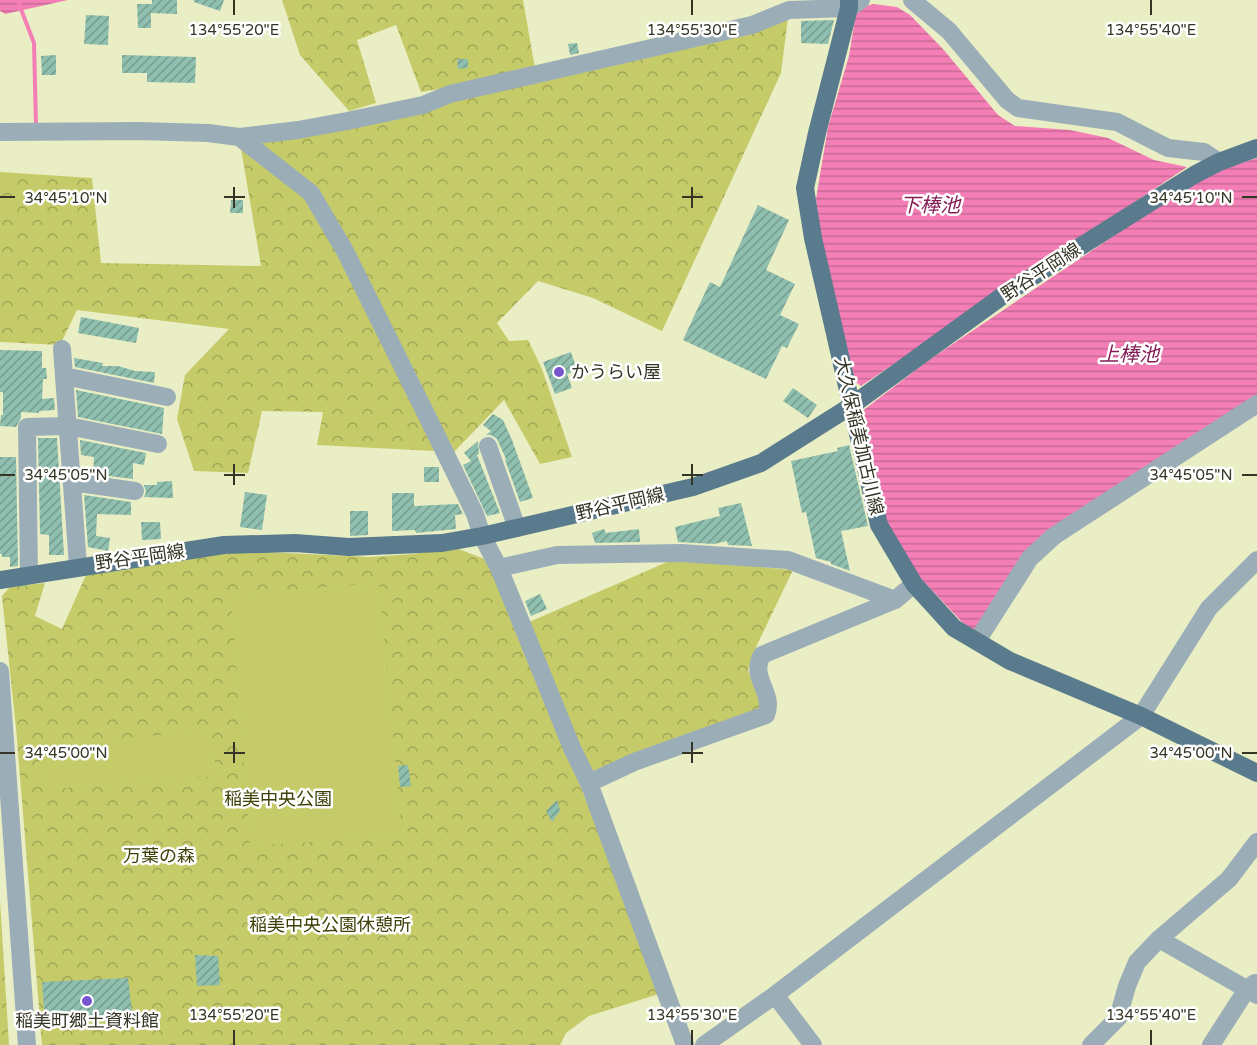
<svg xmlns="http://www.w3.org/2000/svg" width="1257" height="1045" viewBox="0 0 1257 1045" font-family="'Varela Round','Noto Sans JP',sans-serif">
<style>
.forest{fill:url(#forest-crowns)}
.garden{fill:#c5cb69}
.water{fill:url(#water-rules)}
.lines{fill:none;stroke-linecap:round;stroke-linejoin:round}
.stream{stroke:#f47fb6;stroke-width:4}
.building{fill:url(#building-hatch)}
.minor{stroke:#9baeb8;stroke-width:18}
.major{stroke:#597b8d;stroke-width:18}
.ticks{fill:none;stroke:#343525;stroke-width:2}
.poi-dot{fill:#7755cf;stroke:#fff;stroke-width:2}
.labels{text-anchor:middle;stroke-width:5;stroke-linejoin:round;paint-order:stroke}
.street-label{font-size:18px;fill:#343525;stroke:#fff}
.poi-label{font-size:18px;fill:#343525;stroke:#fff;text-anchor:start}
.park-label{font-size:18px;fill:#3d4007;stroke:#fff}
.water-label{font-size:20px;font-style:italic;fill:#841d55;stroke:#fff}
.ticks-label{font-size:15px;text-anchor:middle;fill:#343525;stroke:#fff;stroke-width:5;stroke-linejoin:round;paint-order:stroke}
</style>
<defs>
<pattern id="forest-crowns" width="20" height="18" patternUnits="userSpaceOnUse" patternTransform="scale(1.5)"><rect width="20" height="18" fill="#c5cb69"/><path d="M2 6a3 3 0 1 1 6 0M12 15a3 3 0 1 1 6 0" fill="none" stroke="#a1a656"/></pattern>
<pattern id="water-rules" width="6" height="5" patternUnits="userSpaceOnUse" patternTransform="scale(1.5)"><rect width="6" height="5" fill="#f47fb6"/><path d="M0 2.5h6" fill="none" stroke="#c66994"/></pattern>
<pattern id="building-hatch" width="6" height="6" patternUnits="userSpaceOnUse" patternTransform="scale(1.5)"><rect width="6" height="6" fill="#8fbfaf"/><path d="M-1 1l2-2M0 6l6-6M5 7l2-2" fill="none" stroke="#769c8e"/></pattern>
</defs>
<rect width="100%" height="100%" fill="#eaeec4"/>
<path class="forest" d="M282,0H523L536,74L789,10L781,73L662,331L593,298L538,281L497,323L509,341L528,340L542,369L572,457L540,464L504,400L454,452L317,445L323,412L262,411L248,473L194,471L177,419L185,375L229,329L77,310L60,345L0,342V172L92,178L101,263L261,266L239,137L533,74L421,92L396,25L357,40L376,103L349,111L300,55Z
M456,548L492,562L662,993L589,1016L566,1033L560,1045H42L16,728L2,596L10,587L45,583L35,616L62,629L86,575L225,550L369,557L413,554Z
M674,559L793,570L757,645L748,670L764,710L590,772L527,623Z
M0,895V900L9,1045H0Z"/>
<path class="garden" d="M379,583L402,836L250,846L231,594Z
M211,731L217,776L42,790L39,745Z"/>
<path class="water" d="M0,0H68L5,14L0,11Z
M873,4L897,7L910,15L943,49L998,115L1015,126L1070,130L1108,138L1154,160L1187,167L861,386L853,380L822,245L816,199L828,127L849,56L856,13L863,7Z
M1257,158V396L1058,523L976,631L963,623L909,566L880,513L861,412L929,360L1194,182L1210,173Z"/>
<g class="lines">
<path class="stream" d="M22,0L19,4L34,43L36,126"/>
</g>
<path class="building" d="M152,0H177V14L151,13V28H138L137,4H152Z
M194,0H224L220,11L194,2Z
M86,15L109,16L108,45L84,44Z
M834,20L828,44L801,43V21Z
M577,43L579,53L570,55L568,44Z
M56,55V75H42L41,56Z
M122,55L196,57L195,83L147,82V73H122Z
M457,59H468V68L458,69Z
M231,200H243V213H230Z
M758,205L789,220L766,270L795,284L780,315L799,324L787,348L782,346L766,379L683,340L710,282L720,287Z
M81,317L139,328L136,343L78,333Z
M0,350L42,351V368H46L47,379H43L42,399L54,398L55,410L39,411V413L21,412V418L16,427L0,426L1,415H3V392H0Z
M571,352L577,370L567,374L572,388L555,394L543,362Z
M74,358L103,363L102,366H118L135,371L155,372L154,383L75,367Z
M793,388L817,405L808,418L783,401Z
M76,390L164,408L162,434L78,417Z
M493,414L503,420L512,440L533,498L520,502L505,460L506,459L497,439L491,435H486L491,431L483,425Z
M38,438H57L64,555H49V535L40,534Z
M80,440L146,453L144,465L133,463V479L93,474L94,457L81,455Z
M478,441L479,454L477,455L500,513L487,516L463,465L471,461L464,453Z
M849,445L868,526L841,531L850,571L831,564V562L816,558L806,512L802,513L791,461L838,451L837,448Z
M0,457H16L18,566L10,567V557H2V554H0Z
M424,467H439V482H424Z
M172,481L173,498L144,497L146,492L144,485H157V482Z
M245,492L267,495L262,530L240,527Z
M392,493H414V506L458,504L463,514L455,515L456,529L416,533L415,530L392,531Z
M84,495L131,502V515L97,514L96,536L110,538L108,551L88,547Z
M741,503L752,546L728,545L727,541L714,544L678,542L675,527L720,516L718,508Z
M350,511H368V535L350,536Z
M141,522H160L161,539L142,540Z
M604,529L606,533L639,529L640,542L595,543L592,533Z
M540,594L547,609L531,616L525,601Z
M408,765L411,786L400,787L398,766Z
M557,800L560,811L552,822L546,811Z
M195,955L218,956L220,985L197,986Z
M128,978L133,1020L45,1023L42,982Z"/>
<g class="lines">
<path class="minor" d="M912,0L949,31L1007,100L1018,108L1117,122L1168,148L1204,152L1219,162
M0,132L139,131L208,133L239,137L298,130L347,121L423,105L450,94L752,25L789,10L849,8L861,0
M239,137L311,193L345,251L428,418L475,514L482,536L499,568L572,748L589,783L685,1045
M62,349L78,566
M64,376L167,397
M488,446L517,528
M72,482L135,491
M499,568L557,555L681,553L788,560L895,600L914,584
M29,575L27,427L68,426L158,444
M977,641L1030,558L1054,536L1257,404
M0,671L27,1045
M589,783L634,762L766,715C775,692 749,678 762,655L895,600
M1159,939L1257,995
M775,995L813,1045
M704,1045L775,995L1141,716L1209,608L1257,560
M1091,1045L1118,1018L1127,986L1137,962L1159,939L1229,879L1257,842
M1211,1045L1247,989L1255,983"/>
<path class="major" d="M849,0V8L817,133L805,188L813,238L879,525L914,584L954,628L1010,661L1141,716L1257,773
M0,580L224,545L295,543L349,547L442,543L482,536L693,487L761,463L851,406L1005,294L1194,175L1219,162L1257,148"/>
</g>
<path class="ticks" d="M234,0V15M692,0V15M1151,0V15M234,187V208M692,187V208M0,197H15M224,197H245M682,197H703M1242,197H1257M234,464V485M692,464V485M0,475H15M224,475H245M682,475H703M1242,475H1257M234,742V763M692,742V763M0,753H15M224,753H245M682,753H703M1242,753H1257M234,1030V1045M692,1030V1045M1151,1030V1045"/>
<g class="poi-dot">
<circle cx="559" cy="372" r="6"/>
<circle cx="87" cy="1001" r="6"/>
</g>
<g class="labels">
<g class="street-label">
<text transform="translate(1041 272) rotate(-33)" y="6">野谷平岡線</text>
<text transform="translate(859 436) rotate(77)" y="6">大久保稲美加古川線</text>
<text transform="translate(620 504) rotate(-13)" y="6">野谷平岡線</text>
<text transform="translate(140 557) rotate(-8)" y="6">野谷平岡線</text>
</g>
<g class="poi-label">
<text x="571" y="378">かうらい屋</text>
<text x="87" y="1027" text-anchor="middle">稲美町郷土資料館</text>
</g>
<g class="park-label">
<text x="278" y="805">稲美中央公園</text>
<text x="159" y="862">万葉の森</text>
<text x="330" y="931">稲美中央公園休憩所</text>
</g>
<g class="water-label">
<text x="930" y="212">下棒池</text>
<text x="1129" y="361">上棒池</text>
</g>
</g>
<g class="ticks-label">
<text x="234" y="35">134°55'20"E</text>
<text x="692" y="35">134°55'30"E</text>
<text x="1151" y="35">134°55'40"E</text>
<text x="66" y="203">34°45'10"N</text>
<text x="1191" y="203">34°45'10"N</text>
<text x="66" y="480">34°45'05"N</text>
<text x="1191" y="480">34°45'05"N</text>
<text x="66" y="758">34°45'00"N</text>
<text x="1191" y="758">34°45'00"N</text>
<text x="234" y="1020">134°55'20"E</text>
<text x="692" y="1020">134°55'30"E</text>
<text x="1151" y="1020">134°55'40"E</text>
</g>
</svg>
